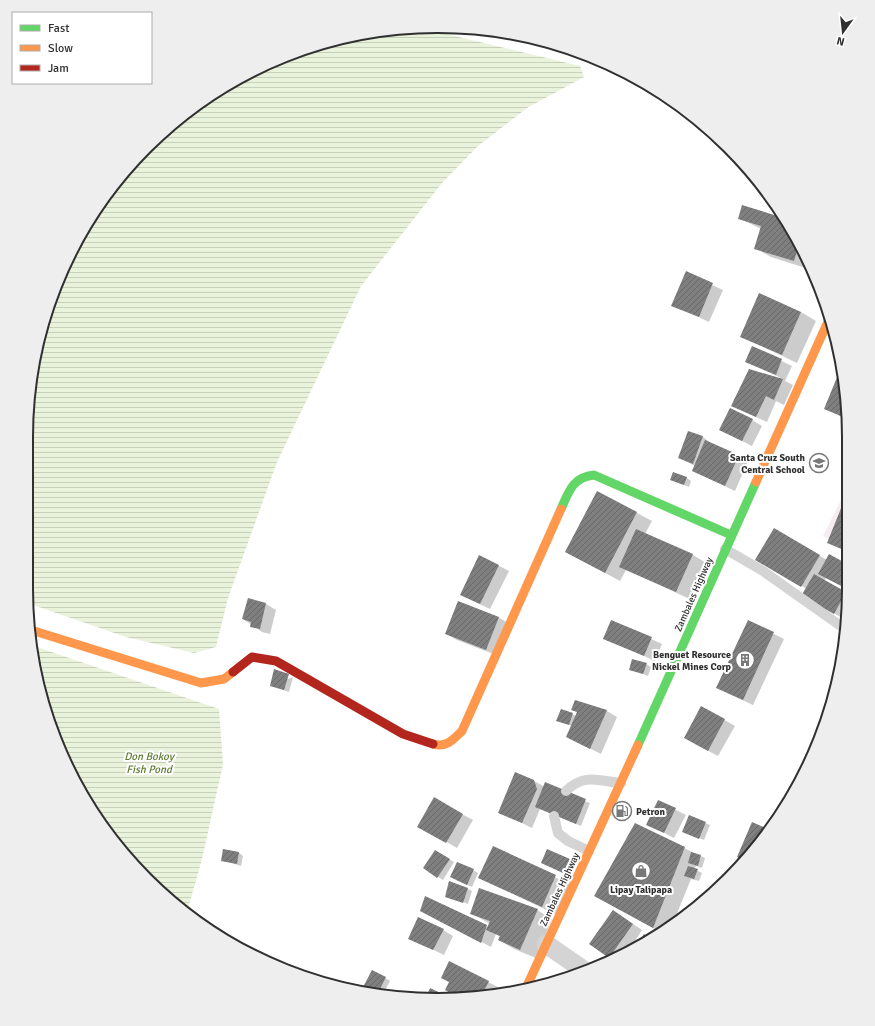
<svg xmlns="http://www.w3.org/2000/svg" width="875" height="1026" viewBox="0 0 875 1026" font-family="Signika,sans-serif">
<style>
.pitch{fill:#f5edf2}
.water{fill:url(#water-rules)}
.shadow{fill:#0003}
.building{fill:url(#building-hatch)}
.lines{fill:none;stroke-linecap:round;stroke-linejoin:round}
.lane{stroke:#d4d4d4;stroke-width:10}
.street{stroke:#d4d4d4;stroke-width:19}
.fast{stroke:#63d668;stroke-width:9}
.slow{stroke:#ff974d;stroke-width:9}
.jam{stroke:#b3261e;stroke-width:9}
.labels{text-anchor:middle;stroke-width:4;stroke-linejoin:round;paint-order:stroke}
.poi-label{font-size:10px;font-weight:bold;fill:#303030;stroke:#fff;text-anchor:end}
.street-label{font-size:10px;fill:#303030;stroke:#fff}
.water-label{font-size:11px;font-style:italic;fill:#607b33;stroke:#fff}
.rim{fill:none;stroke:#303030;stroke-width:2}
</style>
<defs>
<pattern id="water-rules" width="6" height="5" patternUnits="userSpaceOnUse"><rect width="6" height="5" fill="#e9f2da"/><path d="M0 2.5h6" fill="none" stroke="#c8d0bb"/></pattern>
<pattern id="building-hatch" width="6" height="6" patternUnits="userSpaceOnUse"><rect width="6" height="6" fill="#7f7f7f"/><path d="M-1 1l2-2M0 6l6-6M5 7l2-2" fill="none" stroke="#686868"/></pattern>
</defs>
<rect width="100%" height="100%" fill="#fff"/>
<path class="pitch" d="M848,486L849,549L823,536Z"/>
<path class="water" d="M421,28L580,66L584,77L527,108L478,146L442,183L361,286L277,462L228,598L216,647L194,653L126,637L33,605L28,601L26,588L29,384L40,331L69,255L111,187L166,128L232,81L305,48L384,30Z
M34,646L219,709L223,764L202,859L187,912L128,860L69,771L40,695Z"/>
<path class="shadow" d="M743,206L785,219L794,232L810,267L809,269L771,257L755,248L761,229L739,218Z
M686,273L723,290L709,322L673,305Z
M801,312L816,321L797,363L741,336Z
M752,347L792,366L785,381L793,385L784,405L776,401L767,422L732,406L781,378L746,361Z
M840,372L848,410V420L826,409Z
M752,420L762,426L752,446L720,430Z
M689,432L703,437L712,444L748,461L735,491L693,471L695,466L680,458Z
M687,478L691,481L689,487L676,482Z
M598,492L652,521L645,534L693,555L708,564L692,600L626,570L620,581L566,552Z
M849,494V554L829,542Z
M774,530L827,560L849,566V590L826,578L824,581L848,595L846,620L803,596L807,589L756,560Z
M480,556L509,571L490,609L471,600Z
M248,599L266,604L276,610L270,634L262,632L243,619Z
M498,617L508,623L496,655L457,640L447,634Z
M612,621L662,644L655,661L605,638Z
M748,621L784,639L753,705L727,693Z
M646,664L651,667L648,676L630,669Z
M293,677L289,692L271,686Z
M575,701L607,711L617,717L601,754L577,742L572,726L558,720L561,710L577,716L578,713L572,709Z
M702,707L735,726L718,756L695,744Z
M534,781L545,787L590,803L581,826L540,809L532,828L499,812Z
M434,799L473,820L457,848L419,826Z
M658,801L686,815L674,838L647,824Z
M705,823L710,825L704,840L684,832Z
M752,823L769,831L744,861Z
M494,847L571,885L557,915L479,878Z
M684,848L705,858L702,868L696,866L694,869L702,873L699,881L691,879L672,926L666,931L662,933L610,904Z
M239,853L243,856L241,866L222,860Z
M440,854L454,862L443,880L424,868Z
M569,860L574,863L568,875L547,865Z
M473,870L478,873L472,887L456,880Z
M468,889L472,891L468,904L446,896Z
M537,910L552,919L536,958L514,949L499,940L500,937L496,934L491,947L431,916L489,927L490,924L471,913Z
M623,917L642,930L630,949L611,958L591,944Z
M443,930L453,936L444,955L409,938Z
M385,978L390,981L382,996L363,990Z
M488,982L498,987L494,996L458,997Z"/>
<path class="building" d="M742,205L784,218L794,232L799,244L794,261L754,249L761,226L738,219Z
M686,271L713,283L699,317L671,306Z
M759,293L801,312L782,355L740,337Z
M752,346L782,359L776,375L745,362Z
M749,369L783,379L774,400L766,396L756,417L731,406Z
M840,370L848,410V419L824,409Z
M730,408L753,419L742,441L719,430Z
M688,431L703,436L693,464L678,458Z
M705,440L739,455L725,486L692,471Z
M673,472L687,477L684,485L670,480Z
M597,491L637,512L605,573L565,552Z
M848,491H849V552L827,543Z
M774,528L820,555L801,587L755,560Z
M636,529L693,554L676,592L619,567Z
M829,554L849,565V590L818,574Z
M479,555L499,565L480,604L460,595Z
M814,574L846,592L834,614L801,596Z
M248,598L266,603L260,629L250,627L251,622L242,619Z
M458,601L499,617L486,650L445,634Z
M611,620L652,637L644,656L603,639Z
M748,620L774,632L743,700L716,688Z
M632,659L647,663L643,674L629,670Z
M274,669L289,674L284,690L270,686Z
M575,700L607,710L590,749L566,737L577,712L571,710Z
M701,706L725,719L708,751L684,738Z
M561,709L573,713L569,725L556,721Z
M515,772L534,780L537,789L522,823L498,813Z
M545,782L586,799L576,824L535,807Z
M434,797L463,814L446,843L417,827Z
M658,800L676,808L664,833L646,825Z
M689,815L706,822L699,839L682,832Z
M752,822L766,828L762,839L744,861L737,857Z
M635,823L685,847L653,928L594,896Z
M493,846L556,875L542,907L478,878Z
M223,849L239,852L237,864L221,861Z
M547,849L570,859L563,873L541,863Z
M435,850L450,859L437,878L423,868Z
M691,852L701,855L698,866L688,863Z
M457,862L474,869L467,885L450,877Z
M688,866L698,869L694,879L684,876Z
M449,881L468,888L463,903L445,897Z
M479,888L538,909L520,950L498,940L500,936L486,930L490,921L470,914Z
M425,896L487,925L481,943L420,911Z
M613,910L633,924L609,958L589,944Z
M418,917L444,929L433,950L408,939Z
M644,934L650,939L636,946Z
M449,961L489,981L481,997L472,994L471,997H457L445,990L449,982L441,978Z
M571,966L582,972L563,980Z
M372,970L386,977L377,995L361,991Z
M430,988L449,997H426Z"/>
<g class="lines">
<path class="lane" d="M725,549L763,571L845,629
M566,791C584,773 599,781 621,783
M554,816L558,833L568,841L589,851"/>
<path class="street" d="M546,944L585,971"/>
<path class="fast" d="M561,509C569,491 573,477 594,475L731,535
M638,745L756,482"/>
<path class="slow" d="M756,482L830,317
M31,630L201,683L224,679L233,672
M433,744C446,748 453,740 462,731L561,509
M526,988L638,745"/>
<path class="jam" d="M233,672L252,657L276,661L403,734L433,744"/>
</g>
<defs>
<symbol id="school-ring" viewBox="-11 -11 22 22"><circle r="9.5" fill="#fff" stroke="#787878" stroke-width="1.5"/><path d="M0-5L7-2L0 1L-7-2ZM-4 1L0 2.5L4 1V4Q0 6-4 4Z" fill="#787878"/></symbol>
<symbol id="building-ring" viewBox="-11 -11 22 22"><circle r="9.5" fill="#fff" stroke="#787878" stroke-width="1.5"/><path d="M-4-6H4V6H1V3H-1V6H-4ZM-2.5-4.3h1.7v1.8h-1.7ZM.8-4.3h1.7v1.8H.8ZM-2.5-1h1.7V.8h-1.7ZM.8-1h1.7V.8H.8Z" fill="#787878"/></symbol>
<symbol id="fuel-ring" viewBox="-11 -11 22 22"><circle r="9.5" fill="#fff" stroke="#787878" stroke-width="1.5"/><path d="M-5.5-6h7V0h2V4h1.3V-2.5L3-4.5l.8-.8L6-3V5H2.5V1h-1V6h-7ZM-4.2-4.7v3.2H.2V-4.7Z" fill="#787878"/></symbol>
<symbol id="shop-ring" viewBox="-11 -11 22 22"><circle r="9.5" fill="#fff" stroke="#787878" stroke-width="1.5"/><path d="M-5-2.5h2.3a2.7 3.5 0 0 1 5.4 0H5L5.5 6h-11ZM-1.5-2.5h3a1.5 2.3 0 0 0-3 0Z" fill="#787878"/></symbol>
</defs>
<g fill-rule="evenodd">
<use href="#school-ring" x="808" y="452" width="22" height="22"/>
<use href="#building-ring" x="734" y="649" width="22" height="22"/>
<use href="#fuel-ring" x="611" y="800" width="22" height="22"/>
<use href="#shop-ring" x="630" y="860" width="22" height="22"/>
</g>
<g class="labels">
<g class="poi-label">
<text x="805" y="461">Santa Cruz South<tspan x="805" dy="12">Central School</tspan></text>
<text x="731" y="658">Benguet Resource<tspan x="731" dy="12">Nickel Mines Corp</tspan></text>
<text x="636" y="815" text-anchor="start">Petron</text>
<text x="641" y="893" text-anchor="middle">Lipay Talipapa</text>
</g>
<g class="street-label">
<text transform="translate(693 594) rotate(-66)" y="4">Zambales Highway</text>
<text transform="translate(559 889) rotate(-65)" y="4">Zambales Highway</text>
</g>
<g class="water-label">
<text x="149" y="760">Don Bokoy<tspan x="149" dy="13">Fish Pond</tspan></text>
</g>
</g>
<path d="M0 0H875V1026H0ZM437 33H438A404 404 0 0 1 842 437V589A404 404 0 0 1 438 993H437A404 404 0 0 1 33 589V437A404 404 0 0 1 437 33Z" fill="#eee" fill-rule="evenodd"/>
<path class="rim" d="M437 33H438A404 404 0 0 1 842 437V589A404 404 0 0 1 438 993H437A404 404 0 0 1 33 589V437A404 404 0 0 1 437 33Z"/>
<rect x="12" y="12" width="140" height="72" fill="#ffffff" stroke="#acacac"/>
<rect x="20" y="25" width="20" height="6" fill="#63d668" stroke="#acacac"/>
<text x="48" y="32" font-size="12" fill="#303030">Fast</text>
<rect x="20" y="45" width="20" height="6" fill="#ff974d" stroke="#acacac"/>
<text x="48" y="52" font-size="12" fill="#303030">Slow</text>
<rect x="20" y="65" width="20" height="6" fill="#b3261e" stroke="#acacac"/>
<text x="48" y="72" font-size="12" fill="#303030">Jam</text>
<g transform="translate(843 32) rotate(195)" stroke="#ffffff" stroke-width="3" paint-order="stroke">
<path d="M0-3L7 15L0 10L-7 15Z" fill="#303030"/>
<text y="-6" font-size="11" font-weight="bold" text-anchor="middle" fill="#303030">N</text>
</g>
</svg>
